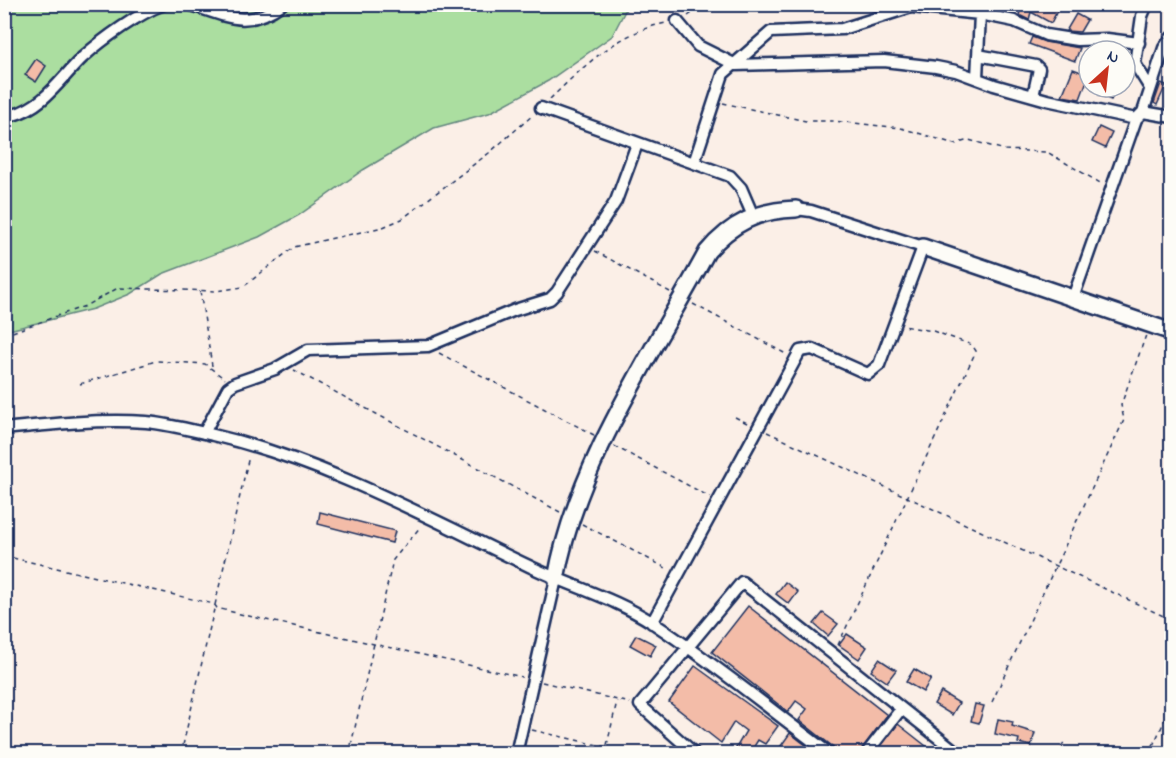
<svg xmlns="http://www.w3.org/2000/svg" width="1176" height="758" viewBox="0 0 1176 758" font-family="'Indie Flower',sans-serif">
<style>
.green{fill:#abdea0;stroke:#63867f;stroke-width:1.5}
.building{fill:#f3bca8;stroke:#1b2f5e;stroke-width:1.5}
.lines{fill:none;stroke-linecap:round;stroke-linejoin:round}
.street-casing{stroke:#1b2f5e;stroke-width:15}
.secondary-casing{stroke:#1b2f5e;stroke-width:20}
.path{stroke:#1b2f5e;stroke-width:1.5;stroke-dasharray:4.5 4.5;stroke-linecap:butt}
.street{stroke:#fdfcf7;stroke-width:10}
.secondary{stroke:#fdfcf7;stroke-width:15}
</style>
<rect width="100%" height="100%" fill="#fbefe7"/>
<filter id="ink" filterUnits="userSpaceOnUse"><feTurbulence type="fractalNoise" baseFrequency=".0167" numOctaves="2"/><feDisplacementMap in="SourceGraphic" scale="12" xChannelSelector="R" yChannelSelector="G"/><feConvolveMatrix kernelMatrix="1 2 1 2 8 2 1 2 1" color-interpolation-filters="sRGB"/></filter>
<g filter="url(#ink)">
<path class="green" d="M5,5H628L612,36L548,81L489,113L434,128L363,170L299,215L259,237L162,274L130,294L93,309L5,331Z"/>
<path class="building" d="M1016,4H1054L1059,7L1051,23L1031,12L1029,20L1019,15L1021,7Z
M1076,14L1087,20L1080,32L1066,31Z
M1032,37L1045,42L1080,48L1075,61L1029,44Z
M36,59L46,66L36,82L25,75Z
M1073,69L1089,75L1080,99L1062,96Z
M1161,83L1166,85L1157,105L1154,103Z
M1103,87H1117L1111,100L1099,95Z
M1099,127L1112,133L1105,148L1092,142Z
M320,512L395,531L392,543L318,524Z
M785,582L798,592L789,604L776,594Z
M748,606L887,715L859,753H841L799,720L807,709L796,701L788,712L712,652Z
M823,613L838,624L828,636L814,624Z
M847,634L867,647L859,659L839,645Z
M636,635L656,645L650,656L630,645Z
M879,659L896,670L887,682L871,671Z
M695,666L778,726L765,744L758,740L750,753H733L746,731L734,722L721,743L669,702Z
M914,669L931,679L923,692L906,682Z
M941,692L959,703L952,715L934,704Z
M975,704L984,706L979,723L971,721Z
M998,719L1013,722L1012,726L1035,733L1031,746L1018,743L1019,739L995,734Z
M898,724L935,753H876Z
M790,733L803,743L817,753H776Z"/>
<g class="lines">
<defs>
<path id="street" d="M189,4C226,16 247,30 282,4
M1147,4L1142,16L1135,64L1150,88
M677,21L698,46L736,65L884,61L936,67L956,71L994,85L1047,100L1136,119
M978,55L1036,66L1039,69L1033,96
M977,78L980,14L1014,21L1046,35L1077,40L1107,39L1139,43
M541,108L730,176L741,188L753,216
M4,109L13,115C45,106 60,79 83,57C103,39 139,13 164,4
M1143,112L1164,48L1171,38
M694,163L723,74L771,32L842,29L911,7L980,14V4
M1073,298L1136,119L1143,112L1172,117
M4,429C51,424 99,419 146,422C168,424 191,430 213,435C325,461 426,517 529,566C570,586 615,598 653,623C714,663 771,710 830,754
M204,433L228,388L235,383L275,369L308,350L428,346L515,310L550,299L557,292L616,201L637,144
M652,623L800,351L812,349L868,374L879,365L923,247L811,211L796,209
M516,754L556,579
M695,754L640,705L742,582L959,754
M866,754L901,709"/>
<path id="secondary" d="M923,247L1172,332
M556,579C576,465 652,354 707,252C731,223 759,210 796,209"/>
</defs>
<use href="#street" class="street-casing"/>
<use href="#secondary" class="secondary-casing"/>
<path class="path" d="M688,16L704,4
M550,99C584,66 618,32 666,23
M723,103L806,121H834L901,128L955,144L969,140L1005,150L1047,152L1102,184
M595,251L670,292
M200,291L212,366
M693,304L786,354
M4,335L85,306L118,288L216,291L243,287L294,247L383,227L402,219L489,153L533,115
M439,353L594,435
M294,370L560,512
M80,384L156,361L205,364L225,379
M735,417L749,424
M767,432L1172,620
M614,446L710,497
M582,524L668,569
M4,556L214,604L217,608L244,615L522,677
M838,645L976,351L972,345L933,331L904,326
M542,682L630,703
M992,702L1124,420L1121,405L1146,335
M532,730L607,747
M181,754L249,456
M349,754L393,560L421,526
M605,754L617,701
M1056,754L1065,741
M1149,754L1172,705"/>
<use href="#street" class="street"/>
<use href="#secondary" class="secondary"/>
</g>
</g>
<rect width="1176" height="758" fill="none" stroke="#fdfcf7" stroke-width="24"/>
<rect x="12" y="12" width="1152" height="734" fill="none" stroke="#1b2f5e" stroke-width="2" filter="url(#ink)"/>
<g transform="translate(1107 69) rotate(27)"><circle r="28" fill="#fdfcf7" stroke="#a3aaba" stroke-width="1.5"/>
<path d="M0-4.5L10 22L0 15L-10 22Z" fill="#c8321e"/>
<text y="-9" font-size="16" font-weight="bold" text-anchor="middle" fill="#1b2f5e">N</text>
</g>
</svg>
